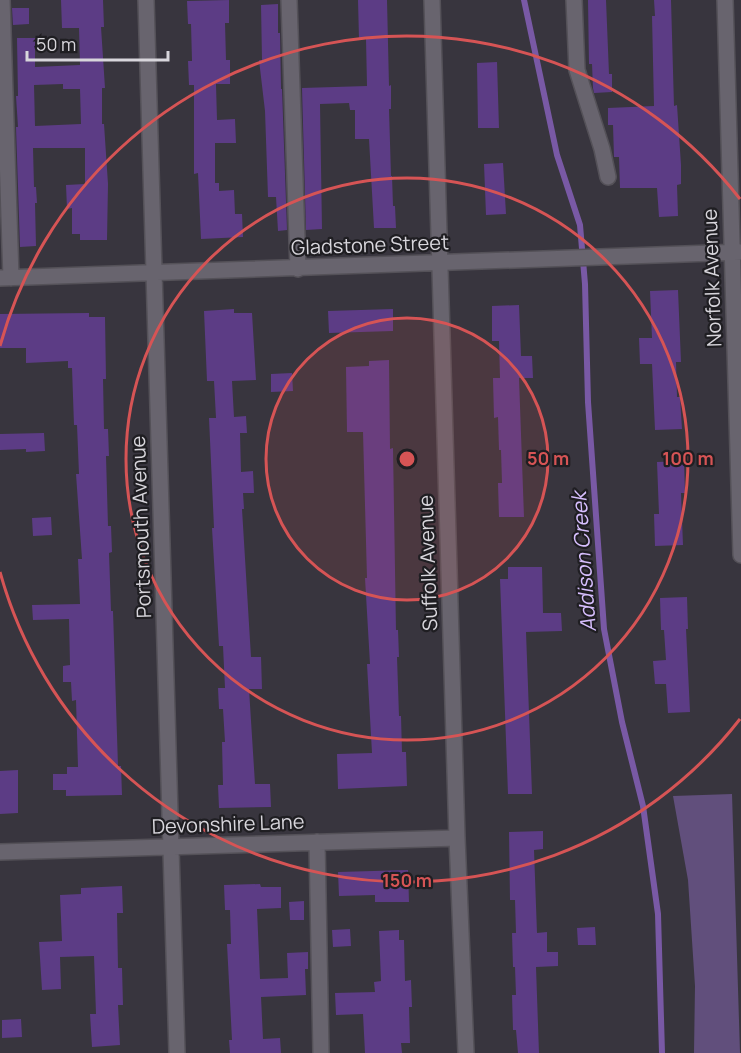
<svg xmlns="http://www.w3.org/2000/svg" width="741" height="1053" viewBox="0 0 741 1053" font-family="Manrope,sans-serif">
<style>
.green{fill:#614f7c}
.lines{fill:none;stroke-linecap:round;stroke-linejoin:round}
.stream{stroke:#7959a5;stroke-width:6}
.building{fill:#5c3c85;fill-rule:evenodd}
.minor-casing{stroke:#545158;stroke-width:18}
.minor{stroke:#68646e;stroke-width:15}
.ring{fill:none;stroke:#d65455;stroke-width:3}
.labels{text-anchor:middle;stroke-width:4.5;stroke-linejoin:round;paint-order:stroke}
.street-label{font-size:20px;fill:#d8d6dc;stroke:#1f1e22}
.water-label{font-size:21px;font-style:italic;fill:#d7bffe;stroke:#1f1e22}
.centre{fill:#d65455;stroke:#1f1e22;stroke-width:3}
.ring-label{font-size:18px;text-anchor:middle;font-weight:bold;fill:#d65455;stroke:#1f1e22;stroke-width:4.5;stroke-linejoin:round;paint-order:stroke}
</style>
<rect width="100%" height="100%" fill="#38353e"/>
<path class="green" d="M732,794L740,1053H694L695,986L688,880L673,796Z"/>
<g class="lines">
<path class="stream" d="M524,0L557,155L580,225L585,284L588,402L604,629L622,722L643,806L658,914L662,1053"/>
</g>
<path class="building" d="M61,0H103L104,27H101L105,88H102V124H104L108,184L107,240H80V234H72V208L67,209L66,185L85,184V148H33L34,187H36L37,203H35L36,246L20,247L16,127H18L16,96H18L17,38H35V67L80,65L79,28H62ZM63,84V89H80L81,124L35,126L34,85Z
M229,0V23H225L226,60H230V84H216L217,120L235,119L236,143H215V183H219V191L234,190L235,214H242L243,237L201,239L198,173L194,174V85H189L188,61H192L191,24H188L187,1Z
M358,0H387L389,86L391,85V109H389L391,176H392L393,206H395L396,228H374L369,139H355V110H350L349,103L320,104L322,229L306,230L302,88L367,86L366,39H359Z
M588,0H606L609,74H612V92L594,93L593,88L592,64H589Z
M654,0H671L674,106L677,105L681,165V184L677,185L678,216L659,217L657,188H620L619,157H614L613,125H608V108L654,106L652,16H655Z
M278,4V33H280L281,89H282L287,230L278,231L276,197H268L265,111L259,60H262L261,5Z
M12,8H29V24L13,25Z
M497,62L499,128H478L477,63Z
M503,163L506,214L486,215L484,164Z
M678,290L681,362H676L677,397H680L682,429L655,430L652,364H640L639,338H652L650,291Z
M519,305L521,356H532L533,378H519L524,517H499L498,483H502L501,450H499L498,417L494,418L493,378H500L499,341H492V306Z
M234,309V313H252L256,380L232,381L234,417L246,416L247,433H240L241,472L253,471L254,493H243L244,509H242L251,657H261L262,689H249L255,784H270L271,807L219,808L218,785H223L222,742H225L223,709H219L218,688H225L223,646H219L212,528H214L209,418H216L214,381H207L204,311Z
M393,309V331L329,333L328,311Z
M89,313V317H105L106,379H103L104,429H108L109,456H106L108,526H111L112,552L109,553L111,611H113L118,766H121L122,795L66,796V790H53V774H67V767H78L76,700L72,701L71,682H63V666L70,665L69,619L33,620L32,605L80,604L78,559H82L76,474H79L77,425H74L72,368H68V361L26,363V348H0V314Z
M389,360L390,449L393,448L396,630H398L399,657H397L399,716H401L402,752H406L407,786L338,789L337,754L372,753L367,664H370L365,578H367L363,432H347L346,367L369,366V361Z
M292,373L293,391L271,392V374Z
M44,433L45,451L26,452V449L0,450V434Z
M684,461L685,493H681L683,545L655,546L654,514H659L657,462Z
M51,517L52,535L33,536L32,518Z
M508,567H542L543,613H561L562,631L526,632L532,794H508L500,579H508Z
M687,597L688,629H686L690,712L668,713L666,684H655L653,661L666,660L664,630H661L660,598Z
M18,770V813L0,814V771Z
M543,831V849L534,850L537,933L547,932V952H558V966L536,967L539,1053H518L516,1030H513L512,995H516L515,967H513L512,933H516L515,900H510L509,832Z
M408,870L409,902H375V895L339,896L338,872Z
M260,884L261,887H281V908L257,909L260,979L288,978L287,953L308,952V969H305L306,995L261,997L263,1039L280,1038L281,1053H230L229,1040H232L227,944H231L230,910H225L224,885Z
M122,886L123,913H117L118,968H122L123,1005H118L120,1045L92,1047L90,1014H96L94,956L60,957L61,989L42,990L39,942L62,941L60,895L81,894V888Z
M304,901V920H290L289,902Z
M595,927L596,945H578L577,928Z
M350,929L351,946L333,947L332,930Z
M399,930V940H404L405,981L411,980L412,1007H409L410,1043H401L402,1053H365L363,1014L336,1015L335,993L375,992L374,982L381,981L379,931Z
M21,1019L22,1037L2,1038V1020Z"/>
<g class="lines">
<defs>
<path id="minor" d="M2,0L11,278
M146,0L177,1053
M289,0L298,269
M432,0L457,838L466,1053
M574,0L577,70L602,149L608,177
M725,0L741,555
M0,278C247,269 494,260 741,252
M317,842L321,1053
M0,852L457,838"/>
</defs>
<use href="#minor" class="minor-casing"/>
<use href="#minor" class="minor"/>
</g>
<circle cx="407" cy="459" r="141" fill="#d65455" fill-opacity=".12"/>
<g class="ring">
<circle cx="407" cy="459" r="141"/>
<circle cx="407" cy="459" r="281"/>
<path d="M740 719A422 422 0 0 1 0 572M0 346A422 422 0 0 1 740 199"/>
</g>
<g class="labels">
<g class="street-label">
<text transform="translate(370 245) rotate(-2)" y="7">Gladstone Street</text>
<text transform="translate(712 278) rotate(-92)" y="7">Norfolk Avenue</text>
<text transform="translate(141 527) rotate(-92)" y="7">Portsmouth Avenue</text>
<text transform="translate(428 563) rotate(-92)" y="7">Suffolk Avenue</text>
<text transform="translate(228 824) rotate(-2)" y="7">Devonshire Lane</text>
</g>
<g class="water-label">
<text transform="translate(584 562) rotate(-94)" y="7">Addison Creek</text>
</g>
</g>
<circle cx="407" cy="459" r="9" class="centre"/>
<g class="ring-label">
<text x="548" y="465">50 m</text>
<text x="688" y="465">100 m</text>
<text x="407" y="887">150 m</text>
</g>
<path d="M27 51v9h141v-9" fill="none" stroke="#d8d6dc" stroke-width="3"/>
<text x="36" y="51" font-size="18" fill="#d8d6dc" stroke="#1f1e22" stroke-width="4.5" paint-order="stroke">50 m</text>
</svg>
